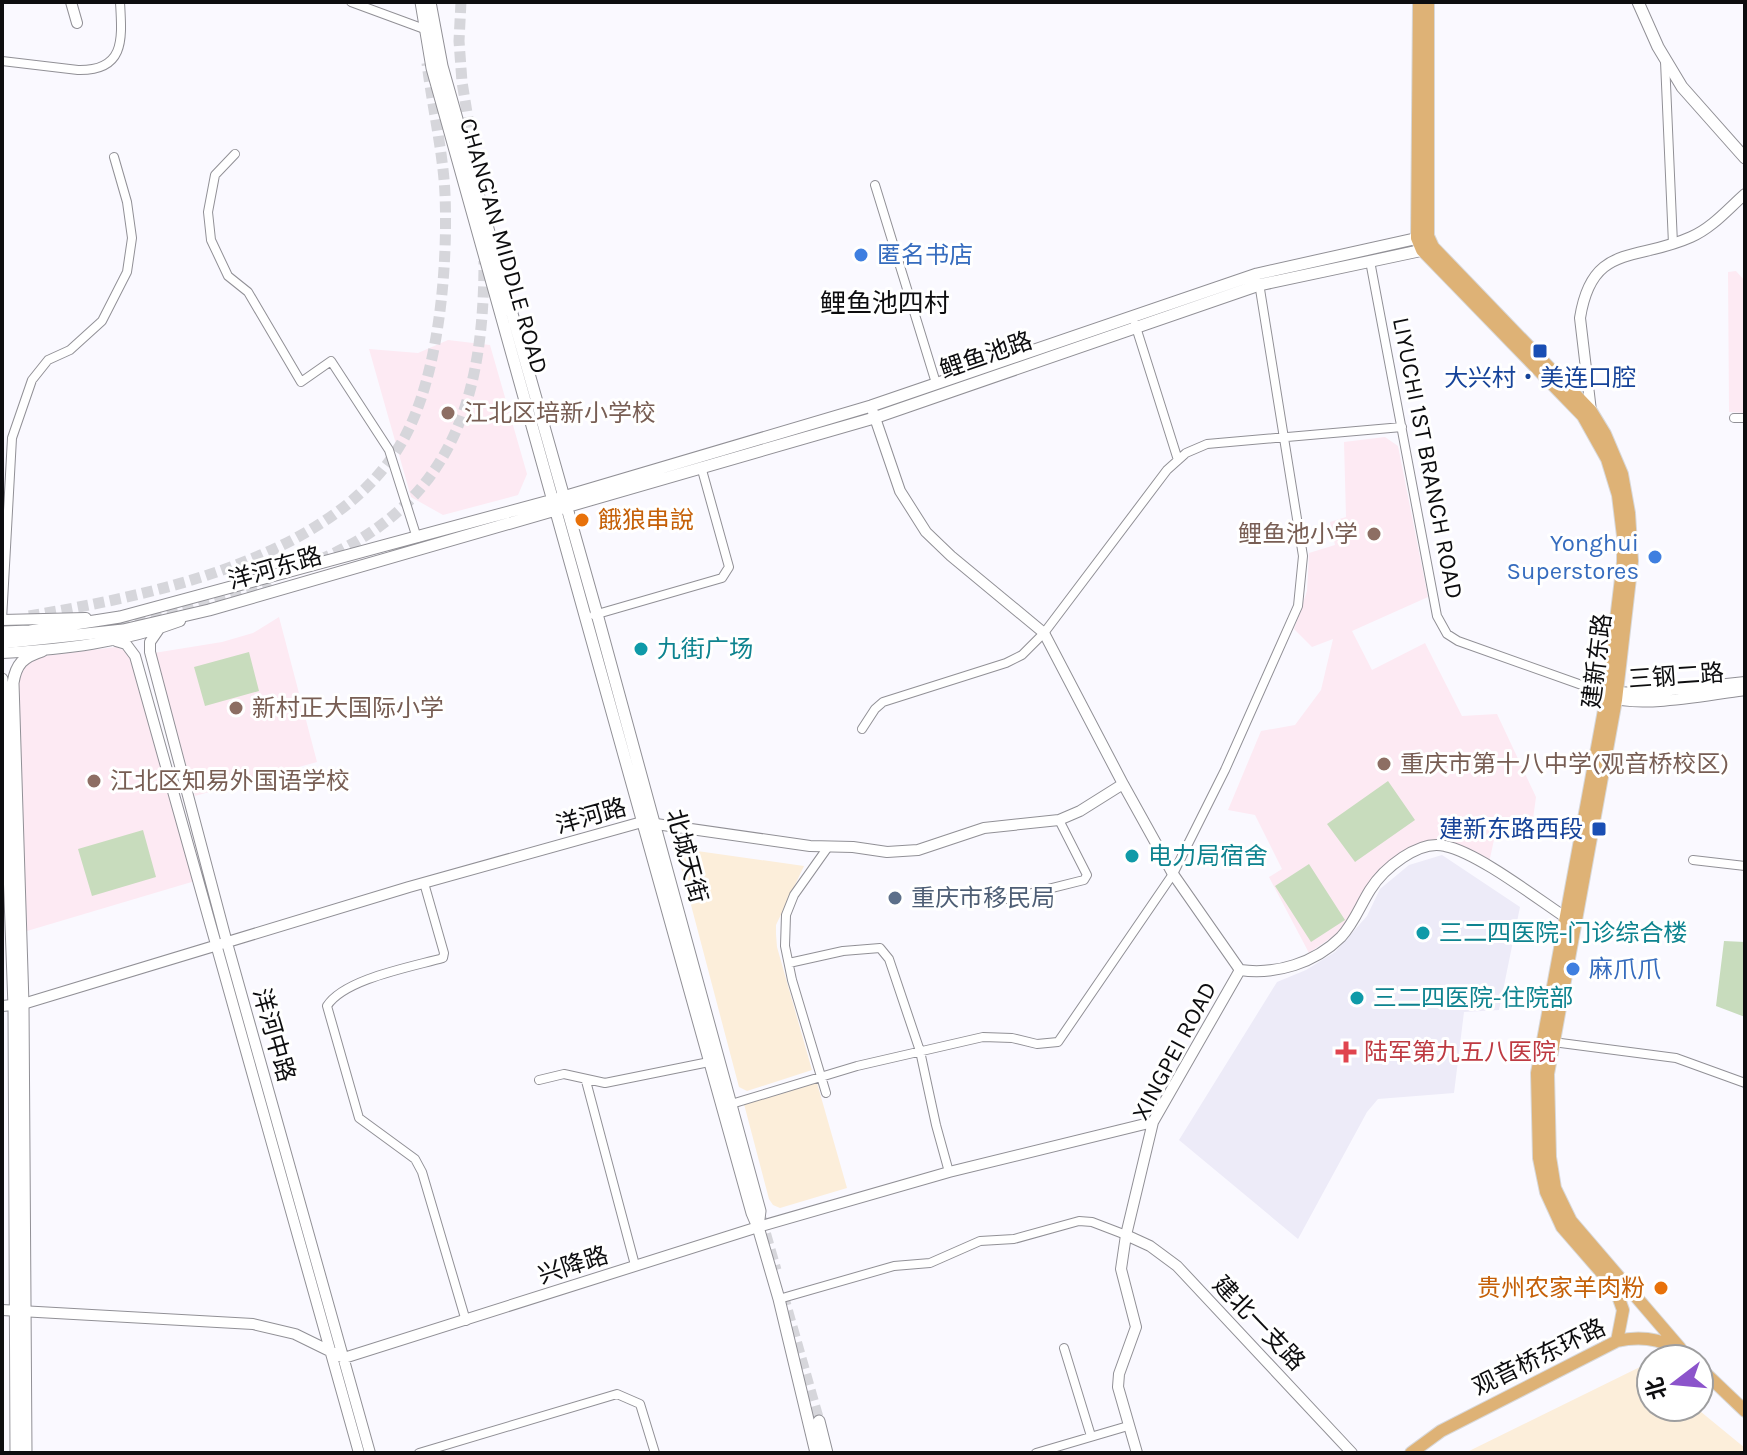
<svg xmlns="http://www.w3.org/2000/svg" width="1747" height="1455" viewBox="0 0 1747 1455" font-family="Karla,'Noto Sans SC',sans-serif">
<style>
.commercial{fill:#fceeda}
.education{fill:#fdeaf3}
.built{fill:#edebf8}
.pitch{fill:#c8dcbd}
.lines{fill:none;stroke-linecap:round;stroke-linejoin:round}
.secondary-tunnel{stroke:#d6d6db;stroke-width:11;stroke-dasharray:11 5.5;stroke-linecap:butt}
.minor-casing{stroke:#919096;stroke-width:10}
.tertiary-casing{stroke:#919096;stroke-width:12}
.secondary-casing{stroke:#919096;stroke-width:13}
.primary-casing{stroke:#d8d8d9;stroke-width:14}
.minor{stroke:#fff;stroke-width:8}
.tertiary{stroke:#fff;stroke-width:10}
.secondary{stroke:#fff;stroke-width:11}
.primary{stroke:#deb276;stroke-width:12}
.shop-dot{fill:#3f7fe0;stroke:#fff;stroke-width:3}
.transit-dot{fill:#1a4fb4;stroke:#fff;stroke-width:3}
.education-dot{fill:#8d6e63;stroke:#fff;stroke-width:3}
.food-dot{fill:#e8710a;stroke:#fff;stroke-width:3}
.culture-dot{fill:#0f9aa8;stroke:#fff;stroke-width:3}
.service-dot{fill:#5c6f8a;stroke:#fff;stroke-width:3}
.health-dot{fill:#e0444e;stroke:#fff;stroke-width:3}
.labels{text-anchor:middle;stroke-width:6;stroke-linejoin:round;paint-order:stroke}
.street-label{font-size:24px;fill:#0d0d0f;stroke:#fff}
.shop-label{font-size:24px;fill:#366cbe;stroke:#fff;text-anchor:start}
.transit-label{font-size:24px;fill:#164399;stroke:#fff}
.education-label{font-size:24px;fill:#785e54;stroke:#fff;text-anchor:start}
.food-label{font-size:24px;fill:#c56008;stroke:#fff;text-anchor:start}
.culture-label{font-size:24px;fill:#0d838f;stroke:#fff;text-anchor:start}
.service-label{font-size:24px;fill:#4e5e75;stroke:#fff;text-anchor:start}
.health-label{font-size:24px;fill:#be3a42;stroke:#fff;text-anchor:start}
.neighbourhood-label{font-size:26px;fill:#0d0d0f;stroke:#fff}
</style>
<rect width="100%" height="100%" fill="#faf9ff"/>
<path class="commercial" d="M676,848L804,866L776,925V934L777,947L812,1070L747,1091L739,1087Z
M817,1083L847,1188L780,1208L773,1205L769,1199L744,1104Z
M1644,1365L1651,1371V1407H1695L1745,1448V1453H1465Z"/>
<path class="education" d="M1736,271L1745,281V413L1729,412L1728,272Z
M448,340L490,345L527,474L518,495L443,515L411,497L369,349L418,353Z
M1385,437L1398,446L1428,597L1352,631L1372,670L1425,643L1462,716L1497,714L1536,797L1533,819L1495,835L1489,863L1454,844L1441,841L1386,866L1338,933L1309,953L1269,877L1282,869L1255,815L1228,810L1261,731L1295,725L1321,690L1333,639L1312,647L1294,629L1307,591L1309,553L1335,545L1330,522L1346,517L1344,442Z
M279,617L317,762L195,796L154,653L222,642L253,633Z
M116,647L130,653L195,881L27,931L17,682L26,661L35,657Z"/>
<path class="built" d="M1442,855L1520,907L1499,1010L1464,1012L1454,1093L1378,1099L1367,1112L1298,1239L1179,1140L1277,982L1306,970L1335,952L1367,916L1380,889L1409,865Z"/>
<path class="pitch" d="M249,652L259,691L205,706L194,667Z
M1388,781L1415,820L1355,862L1327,824Z
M143,830L156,877L92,896L78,849Z
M1309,864L1345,920L1311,942L1275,886Z
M1724,941L1745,942V1017L1716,1006Z"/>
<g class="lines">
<path class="secondary-tunnel" d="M461,2L459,41L462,82L478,180
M319,560C453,503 484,397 484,261
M29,616C152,595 334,559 402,442C439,378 448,268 445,194C443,151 432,106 427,63
M86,629L180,611L270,580
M761,1218L776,1270
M783,1295L819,1421"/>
<defs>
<path id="minor" d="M351,2L427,30
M2,61L78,70C126,71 122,38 120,2
M1665,61L1673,244
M235,154L215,175L208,212L211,240L228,276L248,292L301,382L331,361L389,450L417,538
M875,185L936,383
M1370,261L1437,616L1447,634L1458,641L1607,694
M1135,324L1178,460
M1734,418H1745
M594,615L722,578L729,567L702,470
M2,620L12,438L32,380L48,360L70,350L102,321L127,272L132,238L127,202L114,157
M862,729L875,709L883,702L1006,663L1022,655L1044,633L1167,470L1186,453L1207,444L1402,427
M1693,860L1745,866
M424,883L444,953L443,958C411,967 344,979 327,1006L359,1118L415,1159L422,1172L466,1321
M969,899H1008L1084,880L1087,875L1059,820
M789,963L843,951L880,948L889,959L920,1051L936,1125L949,1172
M1553,1042L1676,1058L1745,1083
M539,1080L564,1074L605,1083L714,1061
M586,1081L635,1265
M826,1093L792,980L785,946L786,915L794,895L828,847
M728,1105L857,1066L983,1037L1012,1038L1037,1044L1058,1042L1173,874L1225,770L1298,606L1303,556L1259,283
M779,1299L894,1266L930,1263L980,1241L1014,1239L1079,1221L1092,1222L1126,1235
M1064,1348L1091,1436
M419,1453L617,1394L640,1404L655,1453
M1036,1453L1128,1426"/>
<path id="tertiary" d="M71,2L77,23
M1591,411L1580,318C1592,242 1636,262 1691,237C1712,228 1728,209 1745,194
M873,412L900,491L926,532L951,556L1044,633L1123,784
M2,620L86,618
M159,629L150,642V652L227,943L370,1453
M116,641L126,644L135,656L359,1453
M2,653C64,649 122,643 180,621
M1613,692L1643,693L1745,682
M1612,697C1636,709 1715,694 1745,690
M2,1006L23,1004L409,887L642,822L810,846L853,847L887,852L918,850L984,828L1059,820L1080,811L1123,784L1173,874L1240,970
M1126,1235L1150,1246L1177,1266L1352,1453
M2,1310L253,1324L295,1334L344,1358L758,1227L949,1172L1153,1122
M1137,1453L1118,1387L1119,1374L1136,1327L1121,1269L1126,1235L1153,1122L1240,970C1276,975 1315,963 1341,937C1354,923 1360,906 1370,890C1383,869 1419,839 1445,846C1479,853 1540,901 1571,921"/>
<path id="secondary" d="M421,2L432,68L752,1213L758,1227
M430,2L442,66L597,614L760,1211L758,1227L779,1299L816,1453
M1638,2L1658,47L1682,87L1745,158
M2,632L30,631L120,617L553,500L871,406L1257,274L1423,237
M2,643L123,630L209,610L874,418L1259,285L1428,249
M2,679L14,1007L16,1453
M819,1421L827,1453
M26,1453L23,1004L13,683C16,664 23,657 42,651"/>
<path id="primary" d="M1419,2L1417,238L1422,250L1583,416L1607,459L1618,495L1623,536V562L1607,694L1537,1073L1539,1158L1546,1192L1562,1227L1615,1288L1623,1310L1617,1341
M1428,2V236L1433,247L1591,411L1605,434L1622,474L1629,513L1632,561L1616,700L1548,1074L1550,1157L1555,1188L1571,1221L1680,1348
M1699,1367L1745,1411
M1411,1453L1441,1431L1617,1341C1644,1335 1671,1340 1691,1359"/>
</defs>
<use href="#minor" class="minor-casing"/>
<use href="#tertiary" class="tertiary-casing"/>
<use href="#secondary" class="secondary-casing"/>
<use href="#primary" class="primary-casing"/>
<use href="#minor" class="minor"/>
<use href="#tertiary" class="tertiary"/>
<use href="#secondary" class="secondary"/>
<use href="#primary" class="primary"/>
</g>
<g class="shop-dot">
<circle cx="861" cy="255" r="8"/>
<circle cx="1655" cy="557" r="8"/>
<circle cx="1573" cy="969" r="8"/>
</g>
<g class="transit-dot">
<rect x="1532" y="343" width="16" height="16" rx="4"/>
<rect x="1591" y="821" width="16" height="16" rx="4"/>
</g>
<g class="education-dot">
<circle cx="448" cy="413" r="8"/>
<circle cx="1374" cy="534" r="8"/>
<circle cx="236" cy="708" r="8"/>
<circle cx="1384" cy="764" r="8"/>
<circle cx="94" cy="781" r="8"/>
</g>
<g class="food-dot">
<circle cx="582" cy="520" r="8"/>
<circle cx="1661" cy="1288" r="8"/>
</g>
<g class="culture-dot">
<circle cx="641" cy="649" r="8"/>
<circle cx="1132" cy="856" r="8"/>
<circle cx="1423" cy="933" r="8"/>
<circle cx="1357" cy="998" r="8"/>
</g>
<circle class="service-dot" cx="895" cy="898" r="8"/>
<path class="health-dot" d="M1342 1040h8v8h8v8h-8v8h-8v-8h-8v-8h8z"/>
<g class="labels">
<g class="street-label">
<text transform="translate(504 246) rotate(74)" y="8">CHANG'AN MIDDLE ROAD</text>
<text transform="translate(986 355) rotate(-19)" y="8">鲤鱼池路</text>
<text transform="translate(1428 458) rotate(79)" y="8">LIYUCHI 1ST BRANCH ROAD</text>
<text transform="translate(275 568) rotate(-16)" y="8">洋河东路</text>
<text transform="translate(1597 661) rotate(-83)" y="8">建新东路</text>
<text transform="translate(1676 676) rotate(-4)" y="8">三钢二路</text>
<text transform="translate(591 816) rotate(-16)" y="8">洋河路</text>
<text transform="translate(687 856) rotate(75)" y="8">北城天街</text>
<text transform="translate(274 1035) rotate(74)" y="8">洋河中路</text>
<text transform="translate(1174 1051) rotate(-62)" y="8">XINGPEI ROAD</text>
<text transform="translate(573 1265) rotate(-18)" y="8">兴降路</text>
<text transform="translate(1259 1323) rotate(46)" y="8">建北一支路</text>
<text transform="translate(1539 1357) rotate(-26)" y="8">观音桥东环路</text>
</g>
<g class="shop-label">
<text x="877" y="263">匿名书店</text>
<text x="1639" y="551" text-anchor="end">Yonghui<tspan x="1639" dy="28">Superstores</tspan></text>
<text x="1589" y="977">麻爪爪</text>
</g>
<g class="transit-label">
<text x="1540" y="386">大兴村‧美连口腔</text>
<text x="1583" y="837" text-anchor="end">建新东路西段</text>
</g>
<g class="education-label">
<text x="464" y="421">江北区培新小学校</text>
<text x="1358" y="542" text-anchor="end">鲤鱼池小学</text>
<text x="252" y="716">新村正大国际小学</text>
<text x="1400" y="772">重庆市第十八中学(观音桥校区)</text>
<text x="110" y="789">江北区知易外国语学校</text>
</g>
<g class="food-label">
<text x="598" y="528">餓狼串說</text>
<text x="1645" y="1296" text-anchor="end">贵州农家羊肉粉</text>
</g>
<g class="culture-label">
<text x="657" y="657">九街广场</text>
<text x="1148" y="864">电力局宿舍</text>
<text x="1439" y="941">三二四医院-门诊综合楼</text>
<text x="1373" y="1006">三二四医院-住院部</text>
</g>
<g class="service-label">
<text x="911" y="906">重庆市移民局</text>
</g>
<g class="health-label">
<text x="1364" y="1060">陆军第九五八医院</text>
</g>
<g class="neighbourhood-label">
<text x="885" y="312">鲤鱼池四村</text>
</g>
</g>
<rect width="1747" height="1455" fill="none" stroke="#0d0d0f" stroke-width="8"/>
<g transform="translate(1675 1383) rotate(254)"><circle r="38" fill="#ffffff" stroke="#9e9e9f" stroke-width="2"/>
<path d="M0-6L14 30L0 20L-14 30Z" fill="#8c54cb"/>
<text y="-12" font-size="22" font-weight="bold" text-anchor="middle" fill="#0d0d0f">北</text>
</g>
</svg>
